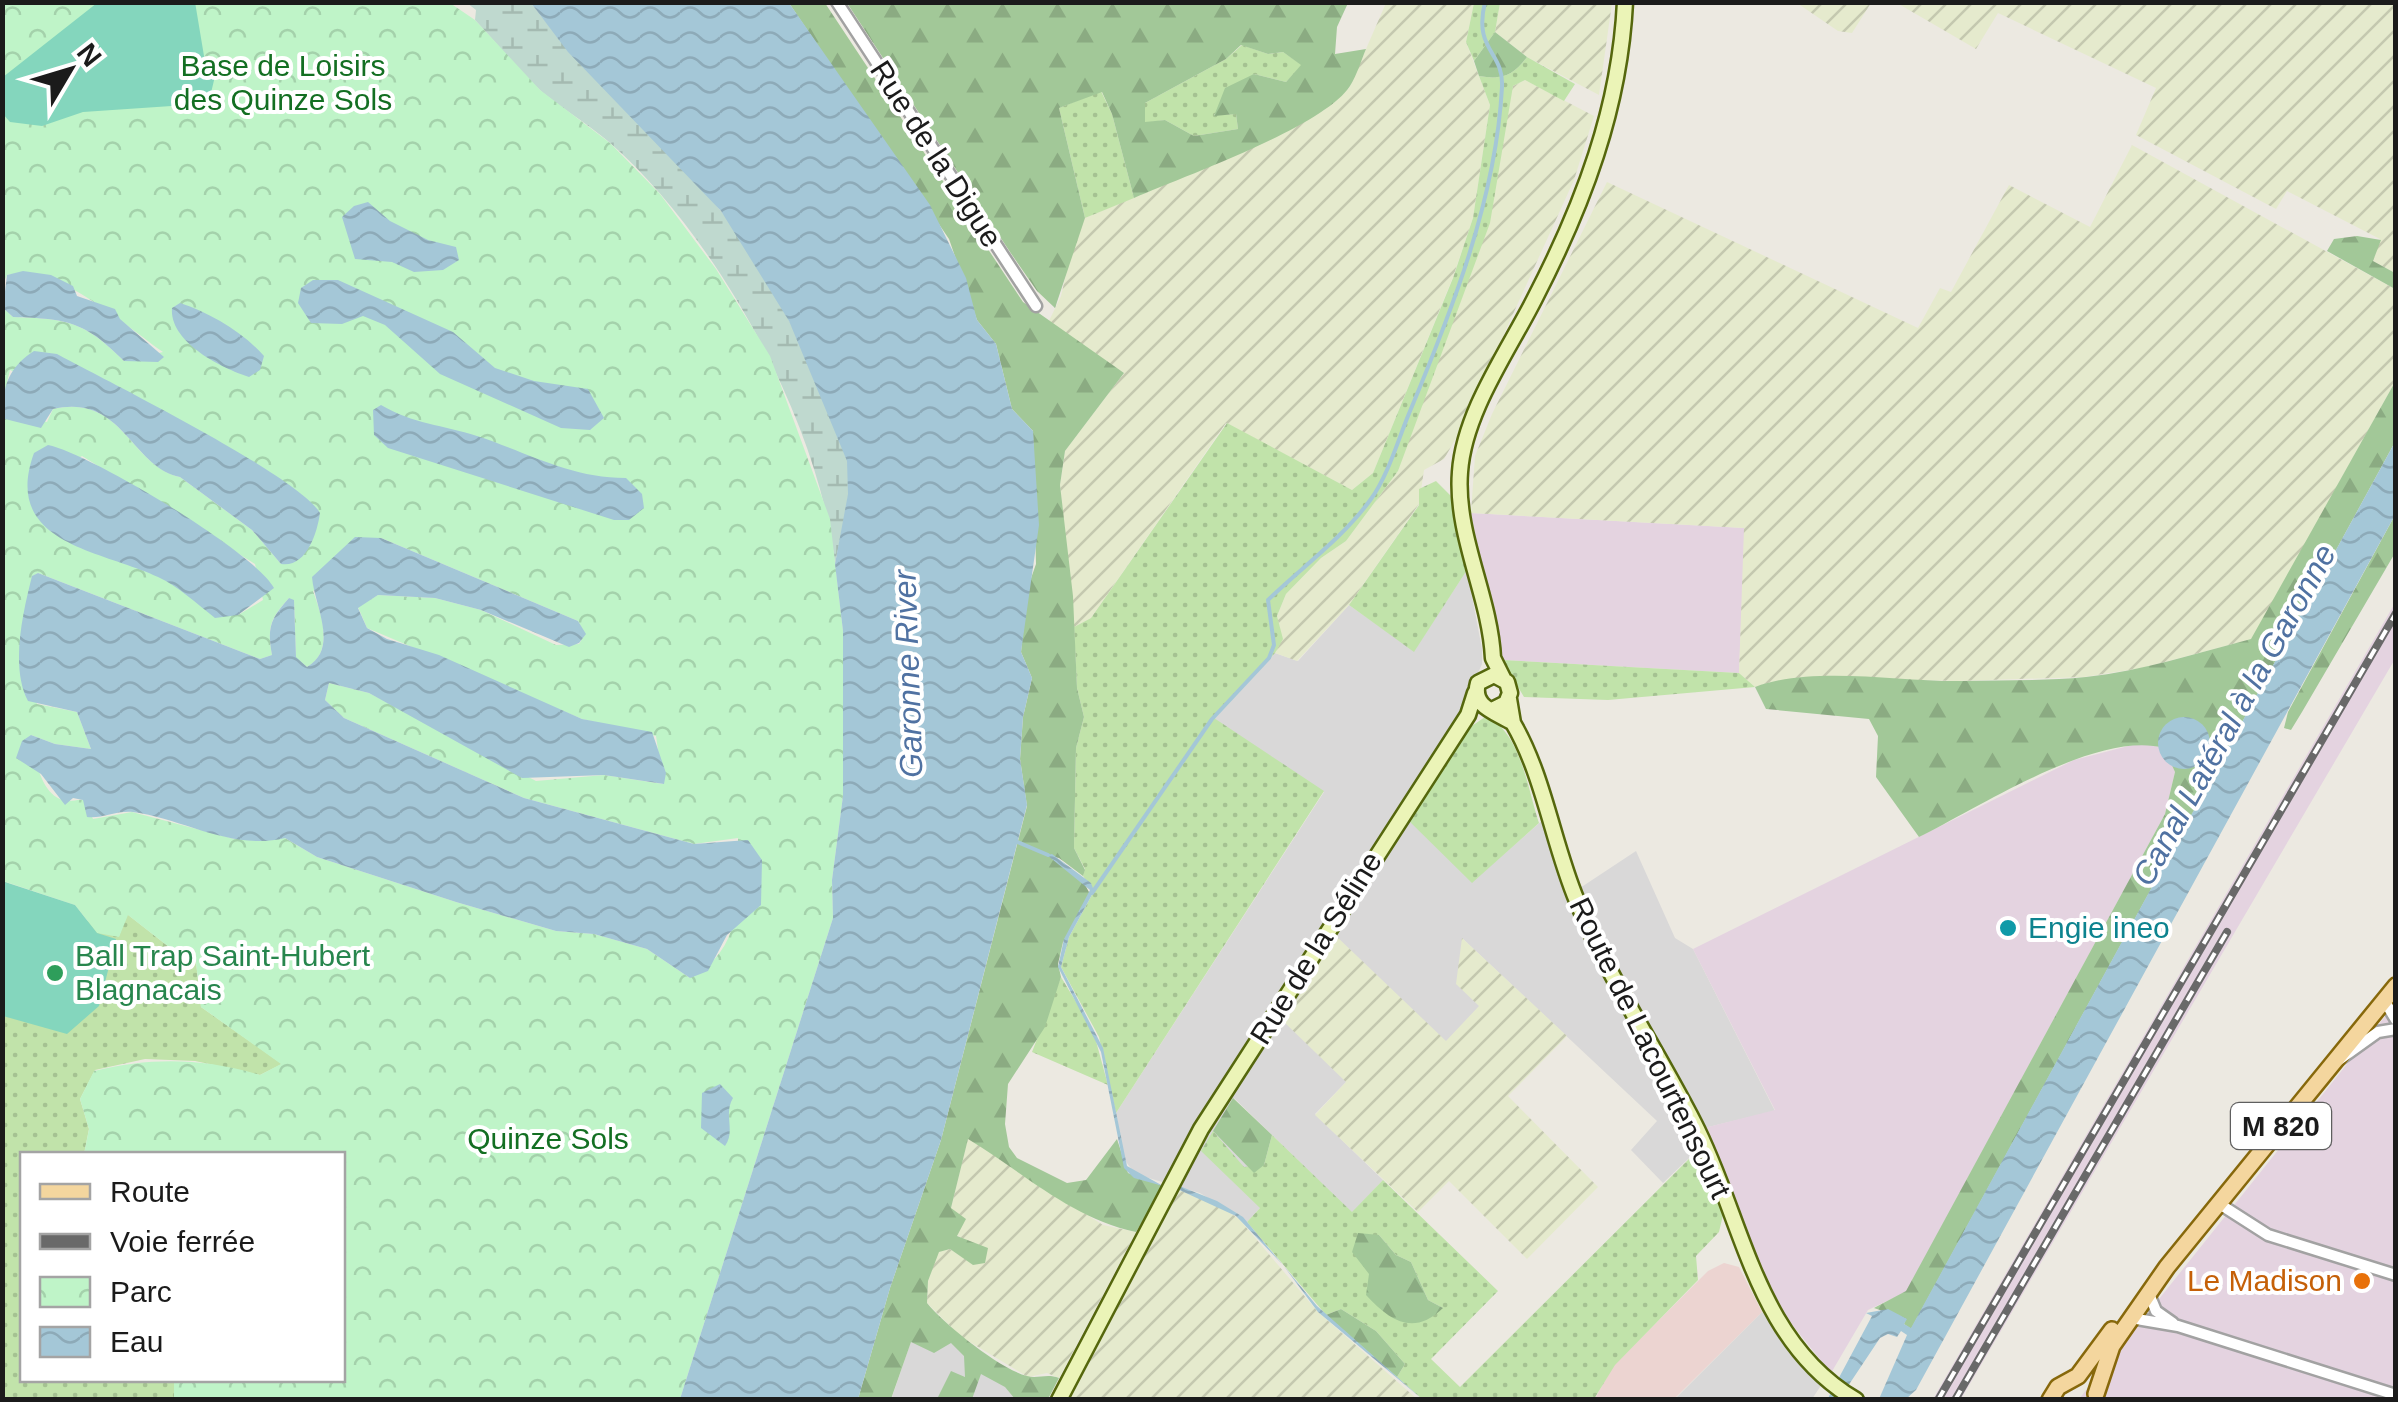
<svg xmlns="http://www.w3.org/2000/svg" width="2398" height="1402" viewBox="0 0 2398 1402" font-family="Arial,sans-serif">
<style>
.residential{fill:#d9d8d8}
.commercial{fill:#ecd4d1}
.industrial{fill:#e4d3e0}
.farmland{fill:url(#farmland-furrows)}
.grass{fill:url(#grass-dots);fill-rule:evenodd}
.forest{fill:url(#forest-firs);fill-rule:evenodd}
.wetland{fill:url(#wetland-marsh)}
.park{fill:url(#park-crowns);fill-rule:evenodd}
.pitch{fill:#84d6bd}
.water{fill:url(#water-waves)}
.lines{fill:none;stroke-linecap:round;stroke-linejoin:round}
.stream{stroke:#a4c7d7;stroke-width:4}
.street-casing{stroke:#a2a2a2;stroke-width:15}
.secondary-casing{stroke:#55670d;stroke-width:19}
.primary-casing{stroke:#87680b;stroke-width:20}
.street{stroke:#fff;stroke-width:10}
.secondary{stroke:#ebf4b7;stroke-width:14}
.primary{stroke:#f4d69e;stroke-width:15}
.rail-casing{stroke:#696969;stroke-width:8}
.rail{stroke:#fff;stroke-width:4;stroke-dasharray:11;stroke-linecap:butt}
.culture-dot{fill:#0f9aa8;stroke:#fff;stroke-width:4}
.leisure-dot{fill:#2e9e5b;stroke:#fff;stroke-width:4}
.food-dot{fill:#e8710a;stroke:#fff;stroke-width:4}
.labels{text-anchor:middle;stroke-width:8;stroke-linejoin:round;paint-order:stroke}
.shield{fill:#fff;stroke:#5f5f5f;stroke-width:2.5}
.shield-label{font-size:28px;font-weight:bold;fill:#1b1b1b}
.park-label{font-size:30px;fill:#136f22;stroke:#fff}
.street-label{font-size:30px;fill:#1b1b1b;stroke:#fff}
.culture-label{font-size:30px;fill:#0d838f;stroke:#fff;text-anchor:start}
.leisure-label{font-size:30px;fill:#27864d;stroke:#fff;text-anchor:start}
.food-label{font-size:30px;fill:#c56008;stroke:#fff;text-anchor:end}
.water-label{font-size:32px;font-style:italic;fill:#5072a2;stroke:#fff}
</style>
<defs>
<pattern id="farmland-furrows" width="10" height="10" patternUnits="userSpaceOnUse" patternTransform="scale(2.5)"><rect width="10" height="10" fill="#e5eacd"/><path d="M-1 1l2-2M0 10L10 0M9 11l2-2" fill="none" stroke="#c4c8af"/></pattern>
<pattern id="grass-dots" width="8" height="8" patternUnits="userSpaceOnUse" patternTransform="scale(2.5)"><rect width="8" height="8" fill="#c1e3aa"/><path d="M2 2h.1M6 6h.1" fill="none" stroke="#a5c292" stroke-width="1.8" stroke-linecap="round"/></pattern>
<pattern id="forest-firs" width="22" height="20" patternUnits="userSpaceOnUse" patternTransform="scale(2.5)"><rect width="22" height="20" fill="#a2c898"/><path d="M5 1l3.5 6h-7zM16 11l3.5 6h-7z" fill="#8bab82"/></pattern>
<pattern id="wetland-marsh" width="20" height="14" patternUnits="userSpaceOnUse" patternTransform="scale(2.5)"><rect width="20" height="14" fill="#bfd9cf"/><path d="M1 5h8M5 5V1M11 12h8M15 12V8" fill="none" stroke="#a4bab1"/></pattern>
<pattern id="park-crowns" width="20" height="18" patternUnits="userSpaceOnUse" patternTransform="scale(2.5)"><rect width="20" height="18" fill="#bff4c8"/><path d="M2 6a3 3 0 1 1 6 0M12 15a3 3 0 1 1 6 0" fill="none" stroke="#a4d1ab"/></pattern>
<pattern id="water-waves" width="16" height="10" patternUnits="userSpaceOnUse" patternTransform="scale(2.5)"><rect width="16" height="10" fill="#a4c7d7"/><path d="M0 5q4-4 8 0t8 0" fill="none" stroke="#8daab8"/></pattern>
</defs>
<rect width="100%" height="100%" fill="#ece9e1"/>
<path class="residential" d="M1467,570L1482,649V664L1466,700L1474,720L1463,732L1472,882L1553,811L1580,888L1636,851L1675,938L1693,949L1775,1111L1704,1128L1708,1140L1663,1183L1631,1150L1657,1121L1463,939L1480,1006L1446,1042L1346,1082L1315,1114L1383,1180L1352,1213L1234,1098L1260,1208L1247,1222L1200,1193L1135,1174L1124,1159L1116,1113L1324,792L1213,718L1275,653L1298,661L1349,605L1414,651Z
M921,1312L1048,1400H891Z
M1762,1312L1822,1384L1812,1399L1674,1400Z"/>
<path class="commercial" d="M1724,1263L1739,1267L1762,1312L1674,1399L1594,1400L1614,1365L1708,1271Z"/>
<path class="industrial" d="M1471,513L1745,528L1739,673L1502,660Z
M2395,603V659L1961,1399H1933Z
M2140,743L2164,748L2175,772L2165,814L1906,1292L1868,1310L1831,1373L1777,1306L1761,1277L1704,1128L1775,1110L1693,949L2074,760Z
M2395,1004V1399H2079Z"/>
<path class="farmland" d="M1386,3H1474L1466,42L1490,105L1473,218L1453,277L1373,473L1352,490L1226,423L1091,618L1074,627L1060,485L1065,451L1124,373L1048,323L1061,296L1074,240L1085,218L1232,156L1324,110L1349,88Z
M1500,3H1612L1599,95L1527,57L1495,32Z
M1797,3H1871L1852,33L1838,31Z
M1897,3H2395V273L2373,261L2380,239L2287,191L2276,209L2136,135L2156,88L1998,13L1976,49Z
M1525,80L1594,116L1574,180L1459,433L1444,459L1424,470L1419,504L1349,605L1297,661L1275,653L1282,639L1277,616L1286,594L1321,558L1346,541L1398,471L1513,86Z
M2132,145L2395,289V382L2252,639L2142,668L2084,677L1957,681L1838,678L1771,682L1755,687L1739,673L1744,528L1471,513L1475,456L1492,414L1607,182L1918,328L1940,288L1951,292L2009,185L2090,227Z
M1335,935L1446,1041L1479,1006L1456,984L1462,938L1567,1036L1508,1096L1598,1187L1527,1259L1449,1181L1418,1212L1315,1115L1346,1082L1284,1022Z
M968,1138L1103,1225L1136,1232L1059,1378L1047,1373L1028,1377L960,1336L927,1303L928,1281L938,1252L950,1249L973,1264L972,1245L957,1235L951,1208Z
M1177,1189L1215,1203L1239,1219L1318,1312L1417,1399L1067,1400Z"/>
<path class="grass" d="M1474,3H1500L1495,32L1474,61L1466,42Z
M1242,45L1268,54L1283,52L1302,65L1286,82L1254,74L1214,115L1236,114L1238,129L1194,136L1165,120L1145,123V103L1226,59Z
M1527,57L1575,84L1564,101L1525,80L1513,86L1490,223L1398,471L1346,541L1321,558L1286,594L1277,616L1283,639L1275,653L1214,718L1324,791L1116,1113L1099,1037L1061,967L1069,937L1094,891L1083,876L1085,869L1074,848L1076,748L1084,717L1077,688L1074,627L1091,618L1227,423L1352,490L1373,473L1453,278L1473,218L1490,105L1479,76C1502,80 1513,76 1527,57Z
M1101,91L1112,114L1134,198L1085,218L1059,108Z
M1436,481L1450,495L1467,570L1414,652L1349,605L1419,505V489Z
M1502,660L1739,673L1755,687L1608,700L1524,697Z
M1485,717C1520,728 1528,791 1539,823L1472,883L1407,819L1463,732Z
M3,881L119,936L127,914L178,954L196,962L201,1007L282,1064L260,1075L195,1061L145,1059L95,1070L80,1099L89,1129L84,1154H22V1380H174V1399L3,1400Z
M1061,977L1093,1030L1108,1085L1032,1052Z
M1213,1131L1244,1167L1264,1165L1272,1135L1352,1212L1383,1180L1498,1291L1431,1359L1460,1387L1697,1151L1723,1215L1719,1232L1696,1256L1698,1280L1615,1365L1594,1399H1422L1397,1377L1405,1364L1376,1331L1341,1309L1326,1315L1247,1222L1260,1208L1201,1151ZM1379,1235L1396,1255L1411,1262L1428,1300L1443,1308L1367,1296Z"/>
<path class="forest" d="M789,3H825L1023,302L1124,373L1065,451L1060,485L1073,596L1077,688L1084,717L1076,748L1074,848L1085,870L1083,876L1059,858L1049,856L1083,881L1090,894L1063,942L1058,964L1061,977L1045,1027L1008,1084L1005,1124L1009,1147L1017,1158L1067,1183L1086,1180L1117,1139L1128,1173L1163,1186L1136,1232C1071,1218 1024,1173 968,1139L951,1208L966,1219L957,1236L988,1248L985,1263L973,1265L950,1249L939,1252L928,1281L927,1303C945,1325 1000,1369 1027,1376C1038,1379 1047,1373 1059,1378L1048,1399H1015L1005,1387L981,1374L972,1399H937L951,1371L965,1377L964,1356L951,1343L934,1353L911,1342L891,1399H858L890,1288L941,1140L1027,806L1020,759L1023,717L1032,678L1021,652L1028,587L1036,564L1033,431L1012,409L996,344L977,320L949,239Z
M847,3H1348L1337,27L1335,54L1366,49C1361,61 1357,75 1350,86C1324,127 1182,177 1134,198L1112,114L1102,92L1059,108L1085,218L1055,308L1037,291L1010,252ZM1241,45L1268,54L1283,52L1301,65L1286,82L1254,74L1225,88L1214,116L1236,114L1238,129L1194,136L1165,120L1145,122V103L1226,59Z
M1495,32L1527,57C1513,76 1502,80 1479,76L1474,61Z
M2357,236L2381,240L2373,261L2395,273V289L2327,251L2334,239Z
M2395,382V442L1911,1329L1904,1324L1906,1319L1874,1308L1906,1291L2165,814L2175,772L2164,748C2097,730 1980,807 1919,837L1876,777L1878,736L1869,719L1766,709L1755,687C1813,665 1900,682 1962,681C2003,680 2045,681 2086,677C2142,671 2197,653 2251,639Z
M2395,515V553L2302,712L2291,730L2284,728L2288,712Z
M1233,1098L1272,1135L1264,1165L1254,1173L1213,1131Z
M1358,1233L1379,1235L1396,1255L1411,1262L1428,1300L1443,1308C1414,1336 1391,1322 1366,1295L1369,1274L1352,1252Z
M1341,1309L1376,1331L1405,1364L1397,1377L1326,1315Z"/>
<path class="wetland" d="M467,3H531C588,78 661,137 720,210C763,262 831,393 847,459C854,492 841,532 835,564C819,422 718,237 609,142C588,124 564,110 542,92C518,71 497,43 475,20L476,10Z"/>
<path class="park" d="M3,3H450L475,20L540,90L610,143L660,194L716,269L770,356L830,519L843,631V796L832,880L833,918L680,1399H174V1380H342V1154H84L89,1129L80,1099L94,1071C152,1057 203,1058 260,1075L281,1064L201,1007L196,962L178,954L128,915L119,937L97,933L75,905L3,881L2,406L3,411L47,422L53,409C123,393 130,466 180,477L252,530L281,564L320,513L10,370L3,399V308L13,317C68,319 84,321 124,361L163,352C123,324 57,263 7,275L3,284ZM82,456L255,564L263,600L238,615L38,518L28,490ZM381,538L578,621L585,634L579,644L556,645L481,610L435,598L378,595L358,607L367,628L582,719L656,736L663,784L604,775L536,781L369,693L329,683L325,700L344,718L524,798L694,844L738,838C738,893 745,949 690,978L647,949L594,934L556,931L456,902L317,857L285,838L235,839L132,812L93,819L84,800C78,799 74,801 69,801C40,800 34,754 31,735L55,744L91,749L77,712L37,704C20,651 20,630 33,576L38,573L260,659L272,655C267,627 270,619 289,598L294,601L296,658L307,667C335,652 321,613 313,591Z"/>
<path class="pitch" d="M195,2L204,56L215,76L211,93L201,104L83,112L42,126L10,122L3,114V77L97,3Z
M2,881L75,905L97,933L116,939L99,1006L67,1034L3,1016Z"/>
<path class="water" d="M531,3H789L930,205L966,278L977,320L996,344L1012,409L1033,431L1039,525L1021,652L1032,678L1023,717L1020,759L1027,805L941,1140L890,1288L858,1399H680L833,918L832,880L843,796V631L835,564L848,494L847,461L789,321L721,211L568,52Z
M368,202L390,221L428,240L456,247L459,260L443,270L414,272L392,262L355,259L342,217L354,206Z
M23,271L51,275L73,286L77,296L115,309L120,319L164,357L158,362L124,361C84,321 68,319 13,317L3,308L7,275Z
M313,280H338L453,332L495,368L534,381L588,389L604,418L590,430L561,428L440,374L385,325L363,316L342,324L311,323L298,303L301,288Z
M180,303C210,313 243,332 264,356L260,370L249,377C221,368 169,342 172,308Z
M34,351L57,354C105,380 299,476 320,513C317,534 306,568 281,564L252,530L180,477C131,467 123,393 53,409L41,428L5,419C0,388 9,367 34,351Z
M381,405C413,424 443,425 477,436C529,453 570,478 626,478L642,494L644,508L629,520H614L388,448L374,435L373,410Z
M2395,442V515L1916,1390L1906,1399H1879L1907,1335L1901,1331L1897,1337L1888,1334L1880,1338L1846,1389L1845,1399L1827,1400L1872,1316L1866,1313L1888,1309L1907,1319L1904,1324L1911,1328Z
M48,445C89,453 255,552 274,588L238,615L215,618C197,604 178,586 158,577C101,550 1,544 34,453Z
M355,537L381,538L578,621L586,634L579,643L569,647L481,610L435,598L378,595L358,608L367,628L387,639L439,655L582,719L652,732L666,773L664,784L604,775L522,778L369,693L329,683L325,700L344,718L524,798L694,844L748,840L762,860L761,905L727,935L708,971L690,978L647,949L594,934L556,931L456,902L317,857L285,838C232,851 184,819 133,812C117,810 102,819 87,817L83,800L73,798L65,805L41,774L16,758L22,741L31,735L55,744L91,749L77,712L28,701C10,667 23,612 32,576L38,573L260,659L272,655C267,628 270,619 289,598L294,600L296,657L307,667C340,648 314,605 312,577Z
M2158 743a26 26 0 1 1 52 0a26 26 0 1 1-52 0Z
M1052,854L1091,883L1094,891L1069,937L1061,967L1103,1048L1127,1166L1163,1186L1134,1178L1124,1168L1101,1052L1058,967L1064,939L1090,890L1047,855Z
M720,1084L733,1098C723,1114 736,1131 725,1146L701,1128L702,1093Z
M1177,1185L1217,1201L1243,1217L1317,1306L1422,1399L1318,1312L1283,1265L1236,1216L1175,1188Z"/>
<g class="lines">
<path class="stream" d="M1015,841L1048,855
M1092,893L1212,719L1269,658L1274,645L1268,600C1302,567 1343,538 1371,499C1388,475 1397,443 1408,416C1451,313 1496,200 1502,87C1504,51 1473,51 1485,2"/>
<defs>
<path id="street" d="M837,2L1036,306
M2384,1000L2396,1020
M2339,1060L2378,1032L2396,1029
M2218,1203L2268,1235L2396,1275
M2149,1294L2156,1311L2173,1323
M2131,1318L2178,1326L2396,1395"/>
<path id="secondary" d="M1503,678L1493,658C1490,596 1455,535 1460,472C1464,412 1509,350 1535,298C1583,205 1620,108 1625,2
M1509,699L1513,723C1544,776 1553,844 1577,901C1609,979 1656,1049 1694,1123C1743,1218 1755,1341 1856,1400
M1492,710L1506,703L1510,693L1507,682L1494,675L1478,683C1471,707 1496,712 1513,723
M1059,1400L1201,1129L1468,715L1475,693"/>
<path id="primary" d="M2096,1394L2112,1346L2167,1267L2396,986
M2050,1400L2058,1387L2078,1376L2112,1330"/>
</defs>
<use href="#street" class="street-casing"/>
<use href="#secondary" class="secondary-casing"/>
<use href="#primary" class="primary-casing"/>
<use href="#street" class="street"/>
<use href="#secondary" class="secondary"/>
<use href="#primary" class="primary"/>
<defs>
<path id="rail" d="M1938,1400L2396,613
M1955,1400L2227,932"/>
</defs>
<use href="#rail" class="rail-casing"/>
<use href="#rail" class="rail"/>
</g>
<circle class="culture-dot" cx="2008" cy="928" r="10"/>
<circle class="leisure-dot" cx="55" cy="973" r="10"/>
<circle class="food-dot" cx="2362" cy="1281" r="10"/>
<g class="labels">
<rect class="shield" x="2231" y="1103" width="100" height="46" rx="8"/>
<g class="shield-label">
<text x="2281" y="1136">M 820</text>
</g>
<g class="park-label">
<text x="283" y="76">Base de Loisirs<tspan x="283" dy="34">des Quinze Sols</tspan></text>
<text x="548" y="1149">Quinze Sols</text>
</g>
<g class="street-label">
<text transform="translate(936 154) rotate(57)" y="10">Rue de la Digue</text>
<text transform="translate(1316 948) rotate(-58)" y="10">Rue de la Séline</text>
<text transform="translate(1650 1048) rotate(64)" y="10">Route de Lacourtensourt</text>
</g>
<g class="culture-label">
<text x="2028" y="938">Engie ineo</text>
</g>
<g class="leisure-label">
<text x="75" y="966">Ball Trap Saint-Hubert<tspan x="75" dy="34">Blagnacais</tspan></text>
</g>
<g class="food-label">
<text x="2342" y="1291">Le Madison</text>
</g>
<g class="water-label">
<text transform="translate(908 674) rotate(-92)" y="11">Garonne River</text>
<text transform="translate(2234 715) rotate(-61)" y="11">Canal Latéral à la Garonne</text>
</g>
</g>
<rect width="2398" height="1402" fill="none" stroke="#1b1b1b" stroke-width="10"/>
<rect x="20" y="1152" width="325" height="230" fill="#ffffff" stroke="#a4a4a4" stroke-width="2.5"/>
<rect x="40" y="1184" width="50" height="15" fill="#f4d69e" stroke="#a4a4a4" stroke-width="2.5"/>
<text x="110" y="1202" font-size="30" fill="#1b1b1b">Route</text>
<rect x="40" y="1234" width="50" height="15" fill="#696969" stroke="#a4a4a4" stroke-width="2.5"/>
<text x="110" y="1252" font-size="30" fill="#1b1b1b">Voie ferrée</text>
<rect x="40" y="1277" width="50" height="30" fill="url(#park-crowns)" stroke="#a4a4a4" stroke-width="2.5"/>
<text x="110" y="1302" font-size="30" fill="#1b1b1b">Parc</text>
<rect x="40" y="1327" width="50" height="30" fill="url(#water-waves)" stroke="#a4a4a4" stroke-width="2.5"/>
<text x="110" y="1352" font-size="30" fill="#1b1b1b">Eau</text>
<g transform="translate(70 70) rotate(52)" stroke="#ffffff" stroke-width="8" paint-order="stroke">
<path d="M0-8L18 38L0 25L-18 38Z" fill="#1b1b1b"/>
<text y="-15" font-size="28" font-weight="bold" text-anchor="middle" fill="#1b1b1b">N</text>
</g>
</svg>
